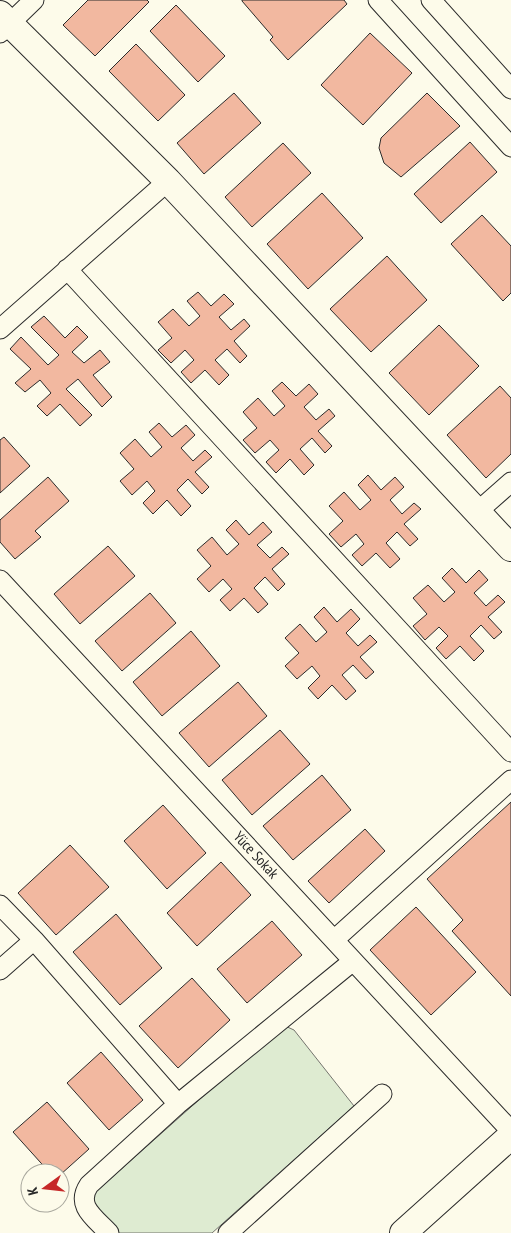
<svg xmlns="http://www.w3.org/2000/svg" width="511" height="1233" viewBox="0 0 511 1233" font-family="'PT Sans Narrow',sans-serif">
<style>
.green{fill:#deebd1;stroke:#74746e}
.building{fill:#f2b8a0;stroke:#2b2b2b}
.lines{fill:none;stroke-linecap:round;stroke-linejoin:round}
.street-casing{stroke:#2b2b2b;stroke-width:21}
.secondary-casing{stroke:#2b2b2b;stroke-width:28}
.street{stroke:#fdfbea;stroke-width:19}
.secondary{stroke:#fdfbea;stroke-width:26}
.labels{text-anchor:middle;stroke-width:4;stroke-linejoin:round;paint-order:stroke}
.street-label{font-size:15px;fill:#2b2b2b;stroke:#fdfbea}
</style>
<rect width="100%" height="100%" fill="#fdfbea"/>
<path class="green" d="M283,1025L294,1030L354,1106L212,1233H118L94,1205L91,1196Z"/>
<path class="building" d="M88,0H147L149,2L95,56L63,25Z
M242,0H344L347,4L288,60L270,40L273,37L242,1Z
M176,5L225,56L198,82L150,31Z
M370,33L412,73L363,125L321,85Z
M136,44L185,95L158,121L109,71Z
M234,93L261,123L204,174L177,143Z
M427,93L460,126L401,177L384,163L379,148L381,138Z
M470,142L497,172L441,223L414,194Z
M283,143L311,173L252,227L225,197Z
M322,193L363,238L308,289L267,244Z
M482,215L511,246V293L503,301L451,244Z
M387,256L427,300L371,352L330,309Z
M198,292L211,306L224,294L234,304L219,317L231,330L244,319L250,326L234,341L247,356L240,363L227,349L215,360L229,375L219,385L205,370L191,383L181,372L194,360L185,350L171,363L158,350L172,338L158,322L173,309L189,326L200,316L187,301Z
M44,316L65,338L77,326L88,337L72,352L84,363L100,350L110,362L93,375L112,397L102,407L78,379L66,389L92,415L80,426L60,404L47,416L37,406L51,393L40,380L25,392L15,383L31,369L10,349L21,337L48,365L59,355L31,327Z
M439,325L479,366L429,415L389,373Z
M282,382L296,396L309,384L318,394L304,407L316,420L329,409L335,416L318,431L332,446L325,453L312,438L300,449L314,465L304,475L290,459L276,473L266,462L279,450L270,440L255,453L243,440L257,428L243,412L258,398L274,416L285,406L272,391Z
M500,386L511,398V454L486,478L447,435Z
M159,423L172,437L186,425L195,435L181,448L193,461L205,450L212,457L195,472L209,487L202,494L188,479L177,490L191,506L181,516L167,500L153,514L143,503L155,491L147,481L132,495L120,481L134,469L120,453L135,439L151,457L162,447L149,432Z
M4,437L30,466L0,493V440Z
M368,475L381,490L395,477L404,487L390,500L402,514L414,503L421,509L404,524L418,539L410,546L397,532L386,543L400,559L390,568L376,553L362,566L352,555L364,544L356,534L341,547L329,534L343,521L329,506L344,492L360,510L371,500L358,485Z
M48,477L69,501L35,531L41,537L15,559L0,542V520Z
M236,520L249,535L263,522L272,532L257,545L270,558L282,547L289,554L272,569L285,584L278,591L265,577L254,588L268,604L258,613L244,598L230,611L220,600L232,589L223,579L209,592L197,579L211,566L197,550L212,537L227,555L239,544L226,530Z
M108,546L135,576L80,624L54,594Z
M452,568L466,583L479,570L488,580L474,593L486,606L498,595L505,602L488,617L502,632L494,639L481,625L470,636L484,651L474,661L460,646L446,659L436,648L448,636L439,627L425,640L413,626L427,614L413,598L428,585L444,602L455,592L442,578Z
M150,593L176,623L122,671L95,641Z
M324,607L337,622L351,609L360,619L346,633L358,646L370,635L377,642L360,657L374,672L366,679L353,665L342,675L356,691L346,700L332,685L318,699L308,688L320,676L312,666L297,679L285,666L299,653L285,638L300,624L316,642L327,632L314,617Z
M191,631L220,666L162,716L133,682Z
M238,682L267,716L209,767L179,733Z
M280,730L310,764L252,815L222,780Z
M322,775L351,810L293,860L263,826Z
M511,802V996L452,931L463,920L427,879Z
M163,805L206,853L167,889L124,841Z
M365,829L385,851L329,903L308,881Z
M70,845L109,887L56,935L18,893Z
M221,862L251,895L197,946L167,913Z
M416,907L476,972L431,1015L370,950Z
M116,914L162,968L120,1005L73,952Z
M272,921L302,955L247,1003L217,969Z
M192,978L230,1020L178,1068L139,1026Z
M101,1052L143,1100L109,1130L67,1083Z
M47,1102L89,1149L60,1175V1173H50L13,1132Z"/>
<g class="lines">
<defs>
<path id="street" d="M378,0L511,147
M431,0L511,89
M0,33L34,0
M67,269L511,752
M0,329L168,181
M477,512L511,482
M0,580L511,1131
M0,905L34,940L178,1104L353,961
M334,940L511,780
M0,970L34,940
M109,1233C95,1218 75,1206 89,1185L178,1104
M228,1233L382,1094"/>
<path id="secondary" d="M0,14L168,181L511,548
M403,1233L511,1136"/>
</defs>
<use href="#street" class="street-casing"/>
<use href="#secondary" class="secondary-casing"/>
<use href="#street" class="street"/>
<use href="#secondary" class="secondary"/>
</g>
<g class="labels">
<g class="street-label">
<text transform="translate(256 855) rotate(47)" y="5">Yüce Sokak</text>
</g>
</g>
<g transform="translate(45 1188) rotate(255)"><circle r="24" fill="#fdfbea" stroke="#a9a89e"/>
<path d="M0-4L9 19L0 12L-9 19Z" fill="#c62828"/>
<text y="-8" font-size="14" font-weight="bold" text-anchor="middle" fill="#2b2b2b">K</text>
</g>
</svg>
